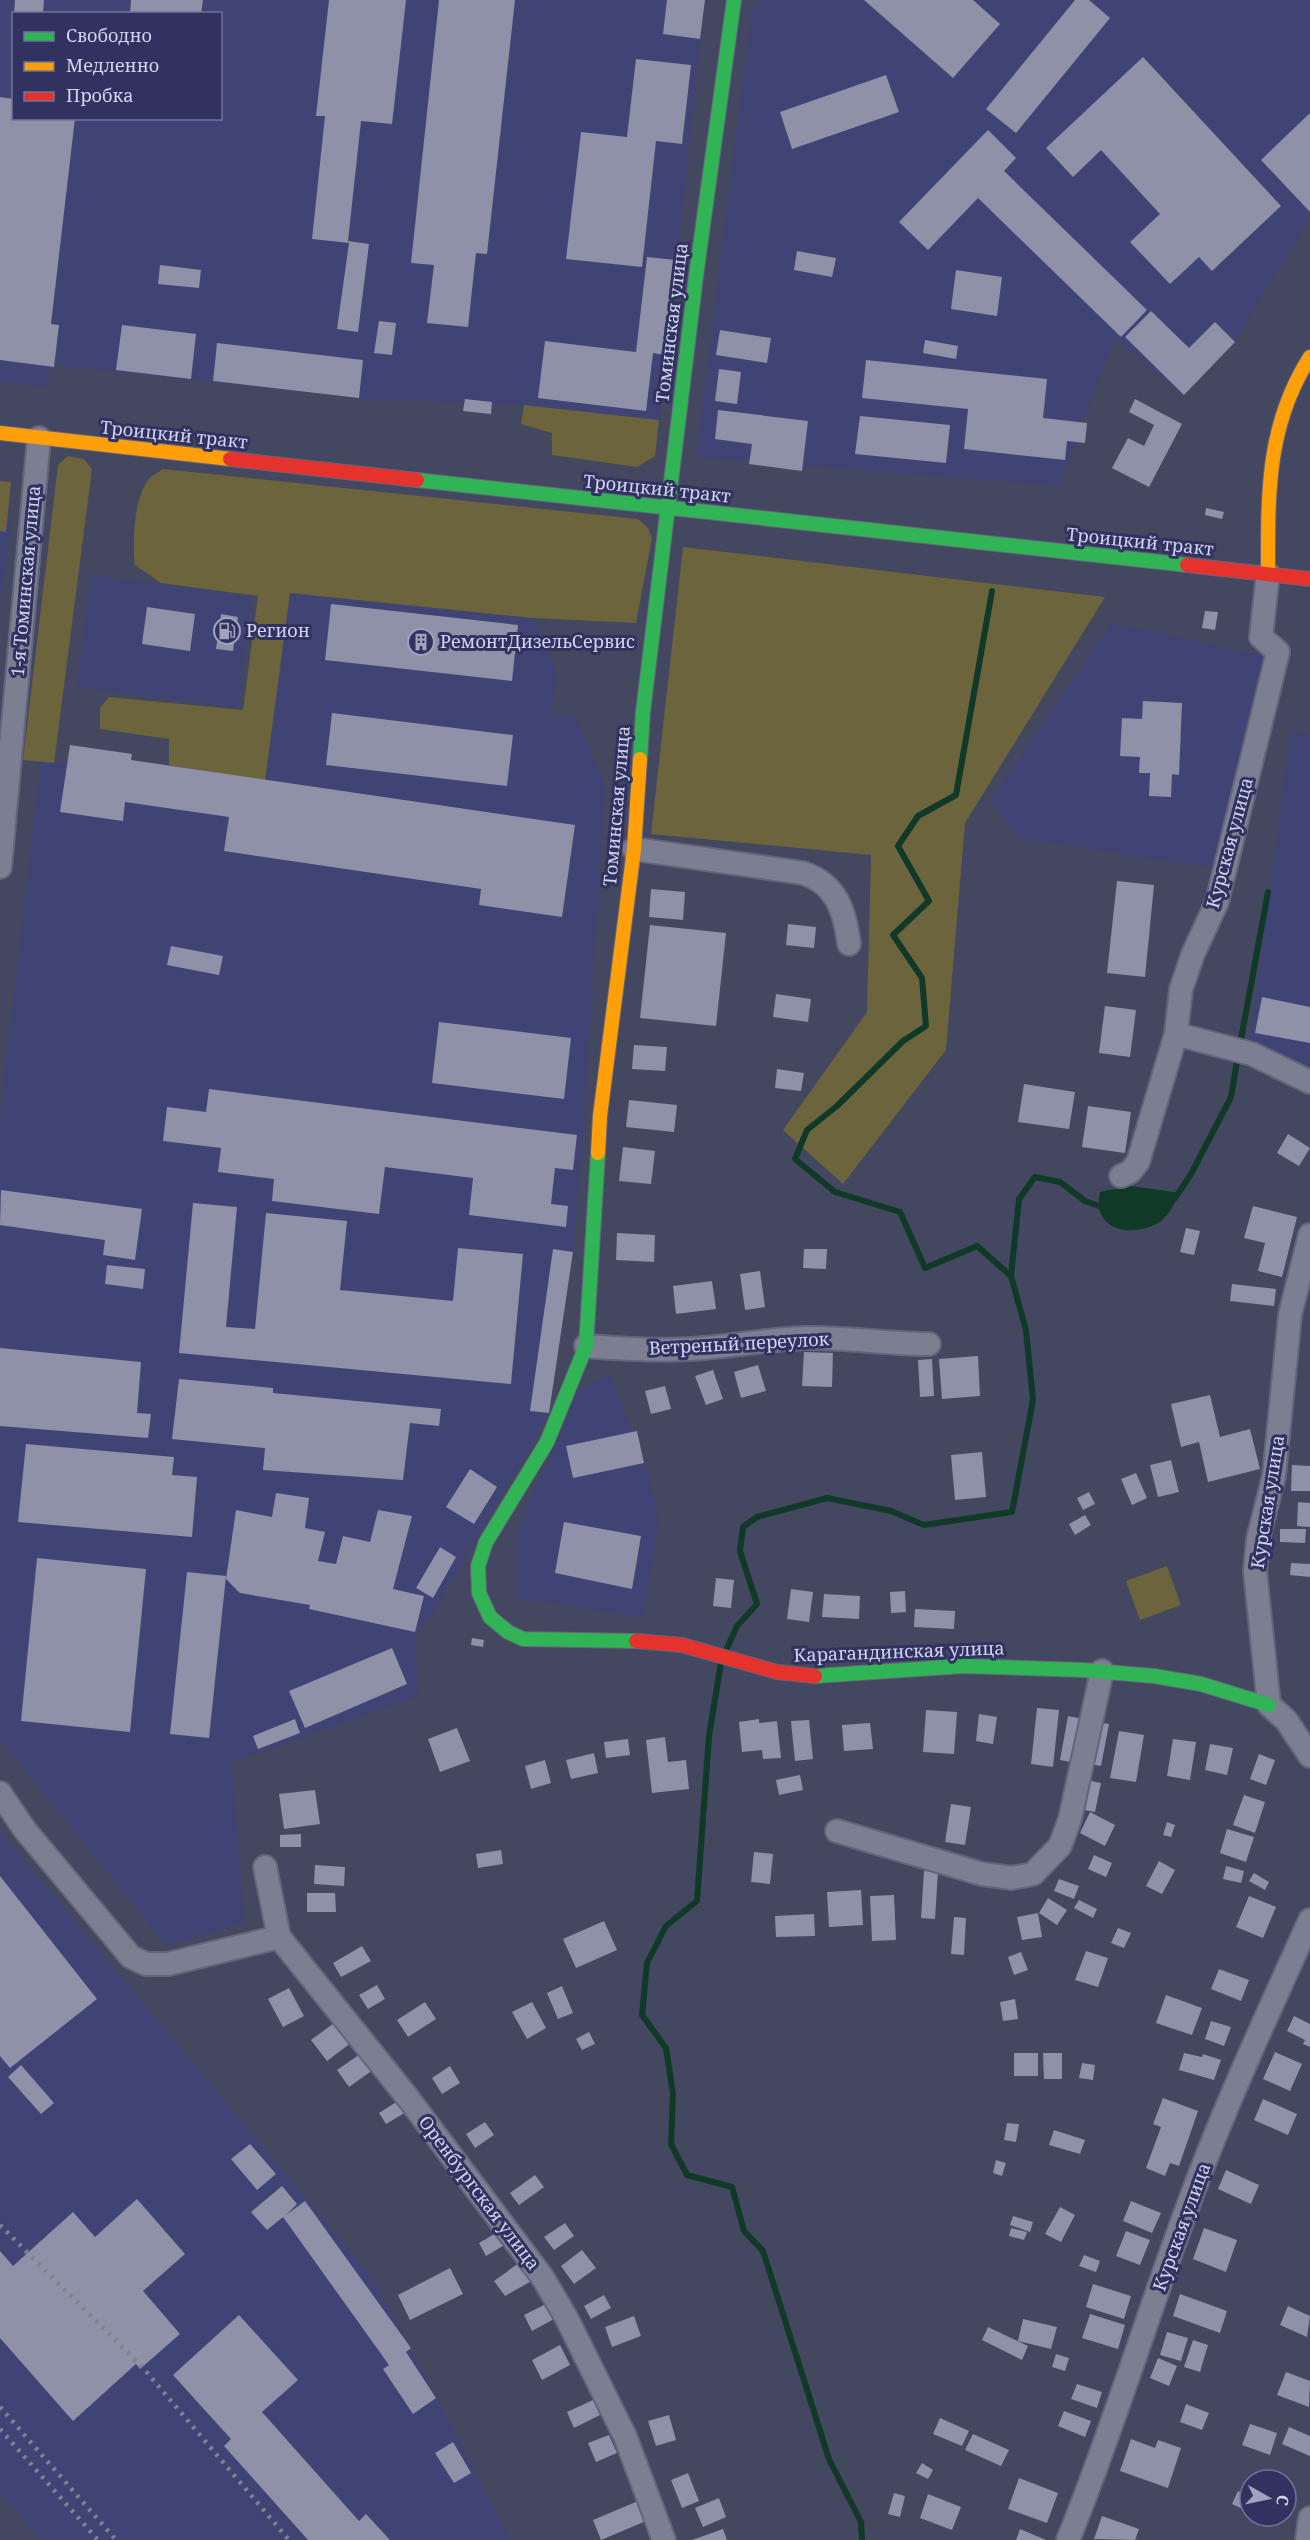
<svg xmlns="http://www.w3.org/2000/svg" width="1310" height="2540" viewBox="0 0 1310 2540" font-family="'Noto Serif',serif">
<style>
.built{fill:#404474;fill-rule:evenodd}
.green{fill:#6c643d}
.water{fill:#103928}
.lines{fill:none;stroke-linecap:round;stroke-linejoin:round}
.stream{stroke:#103928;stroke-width:6}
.building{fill:#8e91a7}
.street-casing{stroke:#63657b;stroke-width:26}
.fast-casing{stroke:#63657b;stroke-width:16}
.slow-casing{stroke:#63657b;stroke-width:16}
.jam-casing{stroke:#63657b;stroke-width:16}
.street{stroke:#7c7e91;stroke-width:22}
.fast{stroke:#30b455;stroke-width:14}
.slow{stroke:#ff9f0a;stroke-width:14}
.jam{stroke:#e5322d;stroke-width:14}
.rail{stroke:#808294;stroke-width:4.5;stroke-dasharray:3 6;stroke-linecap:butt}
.labels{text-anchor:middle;stroke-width:6;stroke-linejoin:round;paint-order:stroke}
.street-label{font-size:18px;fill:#d0d4f0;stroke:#30335f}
.poi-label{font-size:18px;fill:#d0d4f0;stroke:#30335f;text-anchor:start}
</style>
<rect width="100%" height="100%" fill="#444760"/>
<path class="built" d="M0,0H705L659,420L524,405L368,399L51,365L46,388L0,381ZM14,14H220V118H14Z
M761,0H1310V218L1239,335L1183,396L1115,338L1059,486L696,457L752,8Z
M0,520L12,521L0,602Z
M91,575L252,597L238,708L77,687Z
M290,592L533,618L557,673L551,714H575L605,786L583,1135L573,1252L549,1413L432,1616L415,1632L418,1696L231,1763L245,1922L166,1945L0,1739V1117L41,760L67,765L70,745L132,754L131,760L265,781Z
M1111,623L1268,656L1218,867L1190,865L1017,837L991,801Z
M1291,731L1310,734V1067L1250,1041Z
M610,1375L648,1472L659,1520L643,1618L518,1598V1527L579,1390Z
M0,1831L374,2280L511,2540H41L0,2493Z"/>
<path class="green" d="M524,405L659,420L655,456L637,467L552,455V433L521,424Z
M68,456L84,459L92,469L54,763L23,760L58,465Z
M163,469L638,519L648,528L652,538L636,623L533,618L290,593L265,781L169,765V739L100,729V708L109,697L243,710L258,596L161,583L135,565C132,543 134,499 148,480C151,476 159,472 163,469Z
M0,481L11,482L6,532L0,531Z
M683,547L1105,597L965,823L946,1050L843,1184L783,1130L867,1012L871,855L651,834Z
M1167,1566L1181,1605L1140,1620L1126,1581Z"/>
<path class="water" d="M1130,1186L1181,1193C1175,1202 1169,1215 1161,1221C1134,1239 1091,1232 1100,1192Z"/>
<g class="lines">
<path class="stream" d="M1240,1045L1268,892
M1175,1198L1191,1174L1231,1097L1238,1055
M1011,1276L1019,1199L1035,1177L1060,1182L1085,1201L1102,1207
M727,1648L737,1626L757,1604L740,1551L743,1527L757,1517L827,1498L891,1511L924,1525L1012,1512L1033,1400L1026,1330L1011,1276L977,1246L925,1268L900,1212L835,1192L795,1159L807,1130L837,1106L903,1041L926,1026L922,978L893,935L929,901L898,846L918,816L956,795L992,591
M721,1663L709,1736L697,1901L666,1926L647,1963L642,2015L666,2048L673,2094L671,2144L687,2175L732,2187L744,2231L763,2251L829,2459L861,2522L862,2540"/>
</g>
<path class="building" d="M15,0H44L43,14H14Z
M131,0H203L201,14H130Z
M329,0H406L392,124L361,121L348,241L369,244L358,332L337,329L349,243L312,239L325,116H316Z
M439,0H515L487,254L476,253L468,327L427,323L434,265L411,263Z
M667,0H705L700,39L663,34Z
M864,0H973L1000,24L953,78Z
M1075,0H1089L1110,18L1016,133L986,109Z
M1143,57L1281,206L1212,271L1199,257L1170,284L1130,242L1160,214L1101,150L1073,177L1046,148Z
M636,59L691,65L682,144L656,141L642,267L566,259L581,132L627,137Z
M886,75L899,112L792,149L780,112Z
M0,97L14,99V118H75L51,324L59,325L54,367L0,360Z
M1310,113V212L1261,160Z
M988,130L1016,158L1004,171L1147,310L1121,337L978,198L928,250L899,222Z
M797,251L836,258L832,277L794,270Z
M647,257L676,260L665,355L653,353L646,411L538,398L545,341L636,352Z
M160,265L201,270L199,288L158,284Z
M956,270L1002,277L997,316L951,309Z
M1151,311L1189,348L1215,322L1235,342L1184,395L1125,337Z
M379,321L396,323L392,355L374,353Z
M122,325L196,334L191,379L116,370Z
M720,330L771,338L767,363L716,355Z
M925,340L958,346L956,359L923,353Z
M217,343L363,360L359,398L213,381Z
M866,360L1047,379L1043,418L1087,423L1085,443L1067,441L1065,460L964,449L968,409L862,398Z
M719,369L741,372L737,404L715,401Z
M465,399L492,402L491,414L463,411Z
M1135,399L1182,424L1149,487L1112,468L1128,438L1144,446L1154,425L1129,412Z
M718,410L808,421L802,471L749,464L752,444L715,439Z
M860,416L950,425L946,463L855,454Z
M1206,508L1224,512L1222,519L1205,515Z
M331,604L518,625L512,681L325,660Z
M147,607L195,614L190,651L142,644Z
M1205,611L1218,612L1215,630L1202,628Z
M221,614L238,617L233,651L216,649Z
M1143,701L1182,703L1179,775L1172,774L1171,797L1149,796L1150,773H1139L1140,757L1120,756L1122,718L1142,719Z
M332,713L513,735L507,786L326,765Z
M70,745L132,754L131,760L575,825L562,917L479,905L481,889L224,851L229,817L125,802L123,821L60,812Z
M1117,881L1154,885L1145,977L1107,973Z
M651,889L685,892L683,920L649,917Z
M788,924L816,927L814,948L786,945Z
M650,925L726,933L716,1026L640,1018Z
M171,946L223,956L219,975L167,965Z
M776,994L811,999L808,1022L773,1017Z
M1262,997L1310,1007V1043L1255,1033Z
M1105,1006L1136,1010L1130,1057L1099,1053Z
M439,1022L571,1038L564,1099L432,1083Z
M634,1045L667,1047L665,1071L632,1069Z
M777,1069L804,1073L801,1091L775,1088Z
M1024,1084L1075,1092L1069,1129L1018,1122Z
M209,1089L577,1135L573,1170L555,1168L551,1204L568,1206L566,1227L469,1215L473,1178L385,1167L379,1214L272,1201L274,1179L218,1172L221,1148L163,1141L167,1107L206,1112Z
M629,1100L677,1105L674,1132L626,1127Z
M1088,1106L1131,1112L1125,1153L1082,1147Z
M1288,1134L1310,1148L1299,1166L1277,1153Z
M623,1147L655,1151L651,1184L619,1181Z
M1,1190L142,1209L135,1260L103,1255L105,1240L0,1225Z
M193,1203L237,1207L226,1327L255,1329L266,1213L347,1221L340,1290L453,1301L458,1248L523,1254L511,1384L179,1353Z
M1253,1206L1297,1217L1282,1277L1258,1271L1265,1243L1244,1238Z
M1186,1228L1200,1231L1194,1255L1180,1252Z
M617,1233L655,1235L654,1262L616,1260Z
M553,1249L573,1252L549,1413L530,1411Z
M804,1249H827L826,1269L803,1268Z
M107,1265L145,1269L143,1289L105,1284Z
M760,1271L765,1307L745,1310L740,1274Z
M712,1281L716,1309L676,1314L673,1286Z
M1232,1284L1276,1289L1274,1306L1230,1301Z
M0,1348L141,1362L137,1413L151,1414L148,1438L0,1426Z
M804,1352L833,1353L832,1387L802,1386Z
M978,1356L980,1396L942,1399L939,1359Z
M932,1359L934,1396L920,1397L918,1360Z
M758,1365L766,1391L741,1398L734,1372Z
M713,1370L723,1399L706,1405L695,1376Z
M179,1379L273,1388V1393L441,1409L439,1426L410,1423L403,1480L263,1470L265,1448L172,1439Z
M665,1386L671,1409L651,1414L645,1391Z
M1210,1395L1220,1437L1250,1429L1260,1469L1208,1482L1199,1442L1181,1447L1171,1404Z
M637,1431L644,1463L573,1478L566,1446Z
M26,1444L174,1457L172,1475L197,1477L192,1537L18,1522Z
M982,1452L986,1497L955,1500L951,1455Z
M1171,1460L1179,1492L1158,1497L1150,1465Z
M1292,1465L1310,1466V1491H1291Z
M470,1469L497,1487L474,1524L446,1507Z
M1136,1473L1147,1498L1132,1505L1121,1479Z
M1089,1492L1095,1504L1083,1510L1077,1498Z
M276,1493L309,1498L305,1528L325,1532L318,1561L336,1564L343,1536L370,1542L378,1510L412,1516L393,1589L424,1596L415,1632L309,1609L310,1605L240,1593L226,1579L236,1510L272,1517Z
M1298,1502L1310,1503V1527L1297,1526Z
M1085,1515L1091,1525L1075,1535L1069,1524Z
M564,1522L641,1536L632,1589L555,1573Z
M1280,1529H1306L1305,1543L1280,1542Z
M440,1547L456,1557L433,1598L416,1588Z
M37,1558L146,1569L130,1732L21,1721Z
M1291,1563L1310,1564V1577L1290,1575Z
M187,1572L226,1576L209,1738L170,1734Z
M716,1578L734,1580L731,1608L713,1606Z
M791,1589L813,1592L809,1622L787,1619Z
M905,1591L906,1612L891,1613L890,1592Z
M824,1594L860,1596L859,1619L822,1617Z
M915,1609L955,1611L954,1629L914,1627Z
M472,1638L484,1640L483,1647L471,1645Z
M392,1648L407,1684L305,1728L289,1691Z
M1037,1708L1059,1710L1053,1767L1031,1764Z
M926,1710L957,1712L954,1754L923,1752Z
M979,1714L997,1717L993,1744L976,1741Z
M1068,1716L1083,1719L1076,1763L1060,1760Z
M295,1719L300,1733L258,1749L253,1736Z
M759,1719V1723L777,1721L781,1758L763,1759L762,1750L742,1752L739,1722Z
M809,1720L813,1759L795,1761L791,1721Z
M1097,1722L1109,1724L1101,1766L1090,1764Z
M870,1723L873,1749L844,1751L842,1725Z
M457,1728L470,1761L440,1772L428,1739Z
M1119,1731L1144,1735L1136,1782L1110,1778Z
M665,1737L668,1762L686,1760L689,1789L652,1793L646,1740Z
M628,1739L630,1755L606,1758L604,1742Z
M1173,1739L1196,1742L1190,1780L1167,1776Z
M1210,1744L1233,1748L1227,1775L1205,1770Z
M594,1753L598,1773L571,1779L566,1760Z
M1259,1754L1275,1760L1266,1785L1250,1779Z
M545,1760L551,1783L531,1789L525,1766Z
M800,1775L803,1790L779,1795L776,1780Z
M1086,1780L1101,1783L1095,1812L1080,1809Z
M315,1790L320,1824L284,1829L279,1794Z
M1244,1795L1265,1802L1255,1833L1233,1825Z
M951,1804L971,1807L965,1845L945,1842Z
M1090,1812L1115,1825L1105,1846L1080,1833Z
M1167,1822L1175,1825L1171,1837L1163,1835Z
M1227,1829L1254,1837L1246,1862L1220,1853Z
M301,1834V1847H280V1835Z
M501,1850L503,1864L478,1868L476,1854Z
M754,1852L773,1854L770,1884L751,1882Z
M1094,1855L1112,1863L1106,1877L1088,1869Z
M1159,1861L1175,1870L1162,1894L1146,1886Z
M315,1865L345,1867L344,1886L314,1884Z
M1226,1866L1244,1871L1241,1883L1223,1879Z
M924,1871L938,1872L935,1919L921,1918Z
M1254,1873L1269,1882L1265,1890L1249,1881Z
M0,1876L97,1999L10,2068L0,2056Z
M1059,1879L1079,1886L1074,1899L1054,1891Z
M861,1890L863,1925L829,1927L827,1892Z
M307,1893H335L336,1912H307Z
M894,1895L896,1940L872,1941L870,1896Z
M1249,1896L1276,1907L1263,1938L1236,1927Z
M1048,1898L1067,1910L1057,1925L1039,1913Z
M1079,1900L1097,1909L1093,1918L1074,1908Z
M1038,1913L1042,1937L1022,1940L1017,1917Z
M814,1914L815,1936L776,1937L775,1916Z
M954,1917L966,1918L964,1955L951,1954Z
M604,1921L617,1950L576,1968L563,1939Z
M1118,1928L1131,1933L1124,1948L1111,1943Z
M362,1946L371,1961L341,1977L333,1963Z
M1086,1951L1108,1958L1098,1987L1075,1980Z
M1021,1952L1028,1970L1014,1975L1008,1957Z
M1219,1969L1249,1980L1241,2001L1211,1989Z
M377,1985L385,1999L368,2009L359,1995Z
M562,1986L573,2013L558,2019L547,1993Z
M289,1988L304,2016L283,2027L268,1999Z
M1166,1995L1202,2008L1192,2035L1156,2023Z
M1015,1999L1018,2019L1003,2021L1000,2002Z
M425,2002L436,2019L408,2037L397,2020Z
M532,2002L546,2028L527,2039L512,2012Z
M1294,2016L1310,2024V2047L1303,2044L1305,2040L1287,2031Z
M341,2018L356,2039L327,2061L311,2040Z
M1211,2021L1231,2027L1224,2046L1205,2039Z
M589,2032L595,2044L582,2050L576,2039Z
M366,2050L377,2067L349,2087L337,2070Z
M1275,2052L1302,2064L1290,2091L1263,2079Z
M1014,2053H1038V2076H1014Z
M1043,2053H1062V2079H1044Z
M1184,2053L1202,2057L1203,2054L1221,2060L1214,2080L1179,2070Z
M1082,2063L1095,2065L1093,2080L1079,2078Z
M21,2065L54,2103L41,2114L8,2077Z
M450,2066L460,2083L442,2094L432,2078Z
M1163,2098L1198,2111L1179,2166L1170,2163L1165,2176L1146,2168L1161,2127L1153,2124Z
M401,2099L408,2111L386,2124L379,2113Z
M1263,2099L1297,2114L1288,2135L1254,2120Z
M485,2122L494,2135L475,2148L466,2134Z
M1007,2123L1019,2124L1016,2142L1004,2140Z
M1054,2130L1085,2140L1080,2154L1049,2145Z
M250,2144L276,2174L257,2190L231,2159Z
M996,2160L1006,2163L1002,2176L993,2173Z
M1226,2170L1259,2185L1251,2204L1218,2189Z
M535,2175L544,2187L519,2205L510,2193Z
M282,2186L297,2204L286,2215L305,2201L411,2348L406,2352L436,2398L413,2414L383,2369L389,2365L283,2217L267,2230L251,2212Z
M137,2199L185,2254L143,2291L180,2334L140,2369L136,2364L73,2421L0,2338V2251L13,2266L73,2212L95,2237Z
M1131,2201L1161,2213L1152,2233L1123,2221Z
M1060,2207L1075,2215L1061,2242L1045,2234Z
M1013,2216L1033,2222L1030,2232L1010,2225Z
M565,2223L574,2236L554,2250L544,2237Z
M1011,2228L1027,2232L1024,2240L1009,2236Z
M1204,2228L1237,2240L1226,2272L1193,2259Z
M501,2230L508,2243L486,2256L479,2243Z
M1126,2231L1150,2240L1140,2265L1116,2256Z
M582,2250L596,2268L574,2284L561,2266Z
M1084,2255L1100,2261L1096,2272L1079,2266Z
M523,2260L535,2279L505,2296L494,2281Z
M450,2268L463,2294L410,2320L398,2295Z
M1093,2284L1131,2296L1124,2319L1086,2307Z
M1180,2294L1227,2311L1220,2333L1173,2316Z
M604,2295L611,2308L591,2319L584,2306Z
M546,2304L554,2319L532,2331L524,2315Z
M1288,2306L1310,2316L1307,2337L1280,2325Z
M1090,2314L1125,2325L1118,2349L1082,2338Z
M239,2315L298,2380L262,2412L359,2521L366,2514L390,2540H308L224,2446L231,2439L173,2375Z
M634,2316L641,2336L612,2347L605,2327Z
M1023,2319L1057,2327L1051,2349L1018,2341Z
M988,2327L1028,2346L1022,2360L982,2340Z
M1167,2332L1188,2338L1181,2361L1160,2355Z
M1193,2340L1208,2345L1200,2372L1184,2367Z
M560,2345L570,2365L542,2380L532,2360Z
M1056,2354L1069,2358L1065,2371L1052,2367Z
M1158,2358L1177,2366L1169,2386L1150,2378Z
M1286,2372L1310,2381L1309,2407L1277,2395Z
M1077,2384L1102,2392L1097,2408L1071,2399Z
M593,2400L600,2415L574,2428L567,2412Z
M1186,2404L1209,2413L1202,2430L1180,2422Z
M1064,2411L1091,2421L1085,2437L1058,2426Z
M669,2415L676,2440L656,2446L648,2421Z
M940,2418L969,2431L962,2446L933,2434Z
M1250,2424L1277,2433L1270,2455L1242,2445Z
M1289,2427L1310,2436V2456L1282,2444Z
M973,2434L1009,2450L1001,2466L965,2450Z
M609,2435L617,2453L596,2462L588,2443Z
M1131,2439L1155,2448L1158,2440L1181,2448L1168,2488L1120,2471Z
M453,2442L471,2473L454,2483L435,2453Z
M922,2463L933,2470L928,2479L916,2473Z
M688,2473L699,2501L682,2508L671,2480Z
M1019,2478L1058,2493L1047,2523L1008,2509Z
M1238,2491L1250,2496L1247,2511L1232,2504Z
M894,2493L905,2496L900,2517L888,2514Z
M928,2494L961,2507L952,2530L920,2518Z
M719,2498L726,2517L703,2527L695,2508Z
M638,2501L646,2521L601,2540L593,2520Z
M1102,2516L1139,2529L1135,2540L1094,2539Z
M723,2529L727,2540H692Z
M1020,2529L1046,2540H1016Z"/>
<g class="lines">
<defs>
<path id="street" d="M634,849L803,873C837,884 845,912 849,944
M0,867L39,438
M1176,1034L1252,1054L1310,1082
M1121,1176L1130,1172L1138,1162L1176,1034L1181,989L1193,954L1217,902L1278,652L1261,637L1268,574
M1310,1235L1290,1315L1274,1476L1258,1539L1255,1571L1269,1705L1286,1720L1310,1756
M586,1346C621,1349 656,1351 691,1349C729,1347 767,1339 805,1338C847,1337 887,1344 929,1344
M0,1793L25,1830L131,1957L146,1964H168L279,1937
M837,1831L982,1874L1012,1878L1033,1874L1060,1846L1070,1819L1102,1671
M265,1867L279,1937L408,2098L543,2278L567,2319L625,2436L664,2540
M1068,2540C1114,2427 1149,2309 1192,2195C1227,2101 1269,2011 1310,1920
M1307,2540L1310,2518"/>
<path id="fast" d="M417,480L1187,565
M640,759L643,712L696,276L734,0
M598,1153L586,1346L547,1442L486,1542L478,1566L479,1593L490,1617L508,1632L523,1639L636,1641
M815,1676L964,1666L1083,1670L1154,1676L1201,1684L1269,1705"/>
<path id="slow" d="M0,433L230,459
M1268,574C1268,495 1266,426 1310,357
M598,1153L600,1116L634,849L640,759"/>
<path id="jam" d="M230,459L417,480
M1187,565L1310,579
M636,1641L682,1645L777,1672L815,1676"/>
</defs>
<use href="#street" class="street-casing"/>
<use href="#fast" class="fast-casing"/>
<use href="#slow" class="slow-casing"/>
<use href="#jam" class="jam-casing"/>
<use href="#street" class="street"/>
<use href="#fast" class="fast"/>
<use href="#slow" class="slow"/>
<use href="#jam" class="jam"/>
<path class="rail" d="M0,2225L144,2369L289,2540
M0,2407L116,2540
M0,2429L98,2540"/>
</g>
<defs>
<symbol id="fuel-ring" viewBox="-11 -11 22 22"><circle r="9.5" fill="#30335f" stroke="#9fa3be" stroke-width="1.5"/><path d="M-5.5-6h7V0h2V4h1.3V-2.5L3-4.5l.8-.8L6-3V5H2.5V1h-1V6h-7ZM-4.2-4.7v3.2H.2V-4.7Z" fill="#9fa3be"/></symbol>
<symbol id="building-ring" viewBox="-11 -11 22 22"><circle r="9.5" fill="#30335f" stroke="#9fa3be" stroke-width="1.5"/><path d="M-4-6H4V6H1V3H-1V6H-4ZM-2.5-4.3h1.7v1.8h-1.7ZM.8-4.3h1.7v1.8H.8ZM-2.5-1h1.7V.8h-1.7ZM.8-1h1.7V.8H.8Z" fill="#9fa3be"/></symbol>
</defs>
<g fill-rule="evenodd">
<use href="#fuel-ring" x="212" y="616" width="30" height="30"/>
<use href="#building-ring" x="406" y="627" width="30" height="30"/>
</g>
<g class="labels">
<g class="street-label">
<text transform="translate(672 323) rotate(-83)" y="6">Томинская улица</text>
<text transform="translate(174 435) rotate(6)" y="6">Троицкий тракт</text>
<text transform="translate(657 489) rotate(6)" y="6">Троицкий тракт</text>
<text transform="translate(1140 542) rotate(6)" y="6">Троицкий тракт</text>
<text transform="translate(26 581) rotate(-85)" y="6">1-я Томинская улица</text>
<text transform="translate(617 806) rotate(-85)" y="6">Томинская улица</text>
<text transform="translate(1230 843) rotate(-75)" y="6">Курская улица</text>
<text transform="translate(739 1344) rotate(-3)" y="6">Ветреный переулок</text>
<text transform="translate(1268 1502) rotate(-81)" y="6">Курская улица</text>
<text transform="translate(899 1652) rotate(-2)" y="6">Карагандинская улица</text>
<text transform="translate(479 2193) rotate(53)" y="6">Оренбургская улица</text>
<text transform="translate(1182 2227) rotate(-70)" y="6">Курская улица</text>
</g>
<g class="poi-label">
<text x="246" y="637">Регион</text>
<text x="440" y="648">РемонтДизельСервис</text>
</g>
</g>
<rect x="12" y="12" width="210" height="108" fill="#30335f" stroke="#707399" stroke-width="1.5"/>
<rect x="24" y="32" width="30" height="9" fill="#30b455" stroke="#707399" stroke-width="1.5"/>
<text x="66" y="42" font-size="18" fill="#d0d4f0">Свободно</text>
<rect x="24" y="62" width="30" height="9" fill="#ff9f0a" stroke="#707399" stroke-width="1.5"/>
<text x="66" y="72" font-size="18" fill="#d0d4f0">Медленно</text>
<rect x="24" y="92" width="30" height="9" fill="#e5322d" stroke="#707399" stroke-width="1.5"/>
<text x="66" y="102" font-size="18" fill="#d0d4f0">Пробка</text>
<g transform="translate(1268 2498) rotate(99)"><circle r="28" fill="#30335f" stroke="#707399" stroke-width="1.5"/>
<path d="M0-4.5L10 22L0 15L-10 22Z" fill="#9fa3be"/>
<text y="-9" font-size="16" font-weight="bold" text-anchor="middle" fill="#d0d4f0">С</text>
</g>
</svg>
